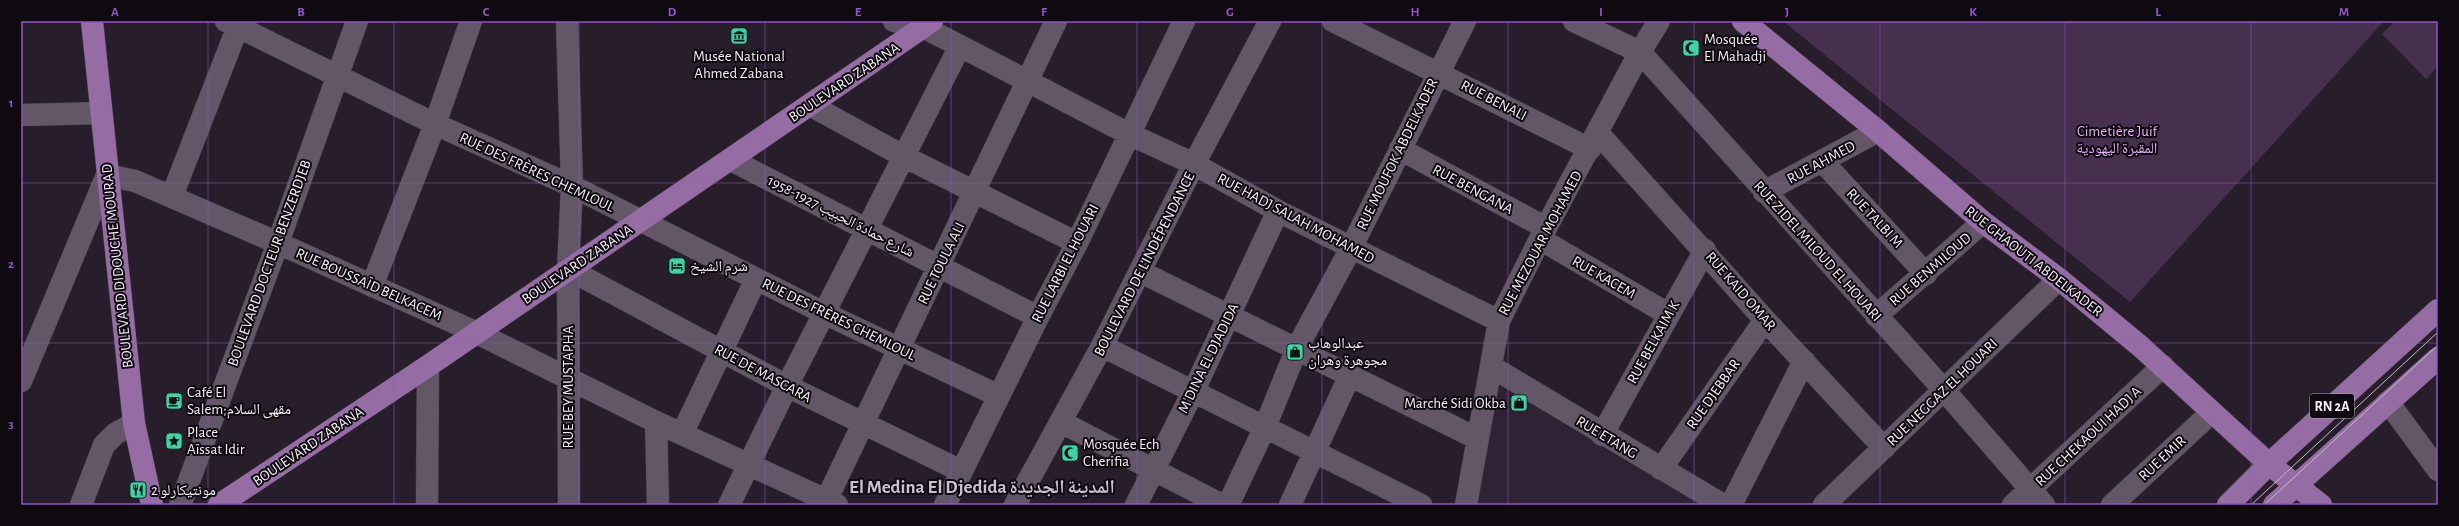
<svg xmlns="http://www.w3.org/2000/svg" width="2459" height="526" viewBox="0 0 2459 526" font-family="'Alegreya Sans','Noto Naskh Arabic',sans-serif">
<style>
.built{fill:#302235}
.green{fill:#46304e}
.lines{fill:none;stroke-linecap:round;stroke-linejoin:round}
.minor-casing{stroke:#433b46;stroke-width:23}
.major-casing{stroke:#433b46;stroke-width:23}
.minor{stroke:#635767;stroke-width:22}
.major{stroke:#956da4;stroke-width:22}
.tram{stroke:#c2bbc5;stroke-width:1}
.grid{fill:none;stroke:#9353ca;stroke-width:1;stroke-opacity:0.55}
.labels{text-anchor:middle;stroke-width:4;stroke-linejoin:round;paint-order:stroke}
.shield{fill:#0e0a10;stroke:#b0aab2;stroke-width:1}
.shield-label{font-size:14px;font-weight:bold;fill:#f5eff8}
.poi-label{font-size:15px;fill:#f5eff8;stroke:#0e0a10;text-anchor:start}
.street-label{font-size:15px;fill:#f5eff8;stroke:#0e0a10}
.park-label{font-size:15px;fill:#e4acf7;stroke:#0e0a10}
.district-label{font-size:19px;font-weight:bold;fill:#cbbed0;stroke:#0e0a10}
.neatline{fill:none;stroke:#9353ca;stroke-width:1.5}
.grid-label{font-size:13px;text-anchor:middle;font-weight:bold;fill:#9353ca}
</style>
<rect width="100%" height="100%" fill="#281e2b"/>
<path class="built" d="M1492,367L1723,505H1466Z"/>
<path class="green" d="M1783,21H2384L2130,302Z
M2395,21H2438V66L2426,79L2382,34Z"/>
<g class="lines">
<defs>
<path id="minor" d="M226,21L435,124L572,186L824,313L999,396
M567,21L572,186L568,269L569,505
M894,21L923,27L960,46L1129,134L1194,164L1278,211L1499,321
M1333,21L1590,149
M1574,21L1640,52L1944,390L2044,505
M810,105L905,157L1077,243
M21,115L101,113
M1598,133L1765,320L1884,448
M1400,149L1546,228
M731,160L1038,317
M1823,162L1926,274
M1764,192L1878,131
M172,196L240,21
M1540,239L1668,314
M568,269L787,386L961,471
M1141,272L1478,439
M372,286L435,124L471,21
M1876,316L1983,222
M1102,346L1421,505
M1492,367L1723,505
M21,381L107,175L135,181L278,243L475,332L656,422L837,505
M2388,402L2438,470
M656,422L658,505
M1061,422L1222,505
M682,434L756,279
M1602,435L1705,250
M1661,469L1765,320
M81,505L104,445L115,434L134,423
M180,505L278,243L357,21
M427,505L428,366
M729,505L787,386L960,46
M824,505L1056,21
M945,505L1038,317L1077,243L1184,21
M1015,505L1102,346L1194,164L1270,21
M1136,505L1193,392L1278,211
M1228,505L1265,427L1297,348L1351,248L1465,21
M1290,505L1350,375
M1466,505L1499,321L1540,239L1640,52L1659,21
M1731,505L1804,361
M1824,505L2059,279
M2013,505L2163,366
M2112,505L2212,412"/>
<path id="major" d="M92,21L134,423L152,505
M1743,21L1878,131L1983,222L2059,279L2140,346L2269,464L2321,505
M219,505L428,366L932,21
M2228,505L2269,464L2438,310
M2274,505L2438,358"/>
</defs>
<use href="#minor" class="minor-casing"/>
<use href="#major" class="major-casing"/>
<use href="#minor" class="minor"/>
<use href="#major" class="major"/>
<path class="tram" d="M2251,505L2438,332
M2264,505L2438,345"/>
</g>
<path class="grid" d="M208,21V505M394,21V505M579,21V505M765,21V505M951,21V505M1137,21V505M1322,21V505M1508,21V505M1694,21V505M1880,21V505M2065,21V505M2251,21V505M21,183H2438M21,343H2438"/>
<defs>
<symbol id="museum-square" viewBox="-11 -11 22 22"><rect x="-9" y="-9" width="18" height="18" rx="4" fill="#3cd4a4" stroke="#0e0a10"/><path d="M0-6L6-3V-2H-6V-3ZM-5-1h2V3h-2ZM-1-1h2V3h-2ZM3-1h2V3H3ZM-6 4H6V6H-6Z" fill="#111"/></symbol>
<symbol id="mosque-square" viewBox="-11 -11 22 22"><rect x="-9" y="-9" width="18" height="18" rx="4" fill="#3cd4a4" stroke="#0e0a10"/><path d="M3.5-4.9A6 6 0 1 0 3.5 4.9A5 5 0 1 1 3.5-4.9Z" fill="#111"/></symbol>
<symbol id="hotel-square" viewBox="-11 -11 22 22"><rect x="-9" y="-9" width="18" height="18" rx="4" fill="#3cd4a4" stroke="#0e0a10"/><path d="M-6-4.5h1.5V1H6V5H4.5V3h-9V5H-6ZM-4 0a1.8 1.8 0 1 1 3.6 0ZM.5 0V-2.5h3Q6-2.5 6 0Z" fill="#111"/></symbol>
<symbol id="shop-square" viewBox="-11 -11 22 22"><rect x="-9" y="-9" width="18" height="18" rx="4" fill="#3cd4a4" stroke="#0e0a10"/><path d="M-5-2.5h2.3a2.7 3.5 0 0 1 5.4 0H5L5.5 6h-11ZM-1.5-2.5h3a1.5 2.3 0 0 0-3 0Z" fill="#111"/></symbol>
<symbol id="cafe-square" viewBox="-11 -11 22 22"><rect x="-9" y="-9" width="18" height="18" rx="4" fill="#3cd4a4" stroke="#0e0a10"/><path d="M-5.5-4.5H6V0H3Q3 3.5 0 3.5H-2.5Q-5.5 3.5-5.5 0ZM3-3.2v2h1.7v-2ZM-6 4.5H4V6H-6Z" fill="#111"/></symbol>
<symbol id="sight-square" viewBox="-11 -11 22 22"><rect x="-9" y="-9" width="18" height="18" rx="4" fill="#3cd4a4" stroke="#0e0a10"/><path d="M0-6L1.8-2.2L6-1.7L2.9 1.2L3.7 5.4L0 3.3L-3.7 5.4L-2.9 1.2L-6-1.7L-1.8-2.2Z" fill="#111"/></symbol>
<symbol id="restaurant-square" viewBox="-11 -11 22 22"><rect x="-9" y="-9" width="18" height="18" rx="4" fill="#3cd4a4" stroke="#0e0a10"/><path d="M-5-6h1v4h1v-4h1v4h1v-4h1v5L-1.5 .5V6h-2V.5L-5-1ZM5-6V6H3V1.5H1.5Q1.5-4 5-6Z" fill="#111"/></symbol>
</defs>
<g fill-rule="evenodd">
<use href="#museum-square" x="729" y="26" width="20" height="20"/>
<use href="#mosque-square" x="1681" y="38" width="20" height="20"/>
<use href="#hotel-square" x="667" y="256" width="20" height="20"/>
<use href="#shop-square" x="1285" y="342" width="20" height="20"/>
<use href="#cafe-square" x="164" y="391" width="20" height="20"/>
<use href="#shop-square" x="1509" y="393" width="20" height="20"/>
<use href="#sight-square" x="164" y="431" width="20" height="20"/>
<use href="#mosque-square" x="1060" y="443" width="20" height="20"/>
<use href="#restaurant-square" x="128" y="480" width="20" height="20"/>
</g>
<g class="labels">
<rect class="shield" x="2310" y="394" width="44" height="24" rx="3"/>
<g class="shield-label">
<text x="2332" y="411">RN 2A</text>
</g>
<g class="poi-label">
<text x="1704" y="44">Mosquée<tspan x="1704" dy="17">El Mahadji</tspan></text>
<text x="739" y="61" text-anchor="middle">Musée National<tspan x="739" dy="17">Ahmed Zabana</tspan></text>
<text x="690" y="271">شرم الشيخ</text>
<text x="1308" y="348">عبدالوهاب<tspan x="1308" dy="17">مجوهرة وهران</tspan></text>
<text x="187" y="397">Café El<tspan x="187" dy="17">Salem;مقهى السلام</tspan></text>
<text x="1506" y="408" text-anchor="end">Marché Sidi Okba</text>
<text x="187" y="437">Place<tspan x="187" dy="17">Aïssat Idir</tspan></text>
<text x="1083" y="449">Mosquée Ech<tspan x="1083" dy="17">Cherifia</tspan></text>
<text x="151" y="495">مونتيكارلو 2</text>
</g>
<g class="street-label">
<text transform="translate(844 82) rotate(-34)" y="5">BOULEVARD ZABANA</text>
<text transform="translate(1494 100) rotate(27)" y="5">RUE BENALI</text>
<text transform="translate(1397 154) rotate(-64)" y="5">RUE MOUFOK ABDELKADER</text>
<text transform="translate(1821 162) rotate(-28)" y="5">RUE AHMED</text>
<text transform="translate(537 172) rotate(25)" y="5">RUE DES FRÈRES CHEMLOUL</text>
<text transform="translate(1473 189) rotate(28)" y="5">RUE BENGANA</text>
<text transform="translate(841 216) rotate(27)" y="5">شارع حمادة الحبيب 1927-1958</text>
<text transform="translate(1296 218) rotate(28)" y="5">RUE HADJ SALAH MOHAMED</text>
<text transform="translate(1875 218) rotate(47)" y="5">RUE TALBI M</text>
<text transform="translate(1540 243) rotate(-62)" y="5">RUE MEZOUAR MOHAMED</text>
<text transform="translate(1818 251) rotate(48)" y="5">RUE ZIDEL MILOUD EL HOUARI</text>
<text transform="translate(2034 261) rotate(38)" y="5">RUE GHAOUTI ABDELKADER</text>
<text transform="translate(269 263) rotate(-70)" y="5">BOULEVARD DOCTEUR BENZERDJEB</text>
<text transform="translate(941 263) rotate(-64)" y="5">RUE TOULA ALI</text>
<text transform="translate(1065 263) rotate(-63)" y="5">RUE LARBI EL HOUARI</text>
<text transform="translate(577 264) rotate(-34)" y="5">BOULEVARD ZABANA</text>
<text transform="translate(1144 264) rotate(-63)" y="5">BOULEVARD DE L'INDÉPENDANCE</text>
<text transform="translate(117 266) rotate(-96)" y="5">BOULEVARD DIDOUCHE MOURAD</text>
<text transform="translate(1930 269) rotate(-41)" y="5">RUE BENMILOUD</text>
<text transform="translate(1604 277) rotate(30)" y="5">RUE KACEM</text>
<text transform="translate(369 284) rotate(24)" y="5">RUE BOUSSAÏD BELKACEM</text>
<text transform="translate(1741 291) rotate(49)" y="5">RUE KAID OMAR</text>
<text transform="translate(839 319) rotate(26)" y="5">RUE DES FRÈRES CHEMLOUL</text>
<text transform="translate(1653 342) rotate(-61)" y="5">RUE BELKAIM K</text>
<text transform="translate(1208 358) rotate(-64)" y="5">M'DINA EL DJADIDA</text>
<text transform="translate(763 373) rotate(28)" y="5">RUE DE MASCARA</text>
<text transform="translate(568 387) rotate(-90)" y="5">RUE BEY MUSTAPHA</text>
<text transform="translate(1942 392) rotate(-44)" y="5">RUE NEGGAZ EL HOUARI</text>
<text transform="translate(1713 394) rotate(-55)" y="5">RUE DJEBBAR</text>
<text transform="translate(2088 436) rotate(-43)" y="5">RUE CHEKAOUI HADJ A</text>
<text transform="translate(1607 437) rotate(31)" y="5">RUE ETANG</text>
<text transform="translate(308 446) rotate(-34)" y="5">BOULEVARD ZABANA</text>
<text transform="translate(2162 458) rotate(-43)" y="5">RUE EMIR</text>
</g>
<g class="park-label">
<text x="2117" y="136">Cimetière Juif<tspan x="2117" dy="17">المقبرة اليهودية</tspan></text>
</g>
<g class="district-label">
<text x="982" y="493">El Medina El Djedida المدينة الجديدة</text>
</g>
</g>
<rect width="2459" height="526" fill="none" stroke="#0e0a10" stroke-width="44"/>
<rect x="22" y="22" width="2415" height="482" class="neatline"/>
<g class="grid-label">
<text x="115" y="16">A</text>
<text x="301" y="16">B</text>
<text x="486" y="16">C</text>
<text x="672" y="16">D</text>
<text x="858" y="16">E</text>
<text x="1044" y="16">F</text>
<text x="1230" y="16">G</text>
<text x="1415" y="16">H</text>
<text x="1601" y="16">I</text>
<text x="1787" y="16">J</text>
<text x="1973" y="16">K</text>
<text x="2158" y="16">L</text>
<text x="2344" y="16">M</text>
<text x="11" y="107">1</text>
<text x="11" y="268">2</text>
<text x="11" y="428">3</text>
</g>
</svg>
